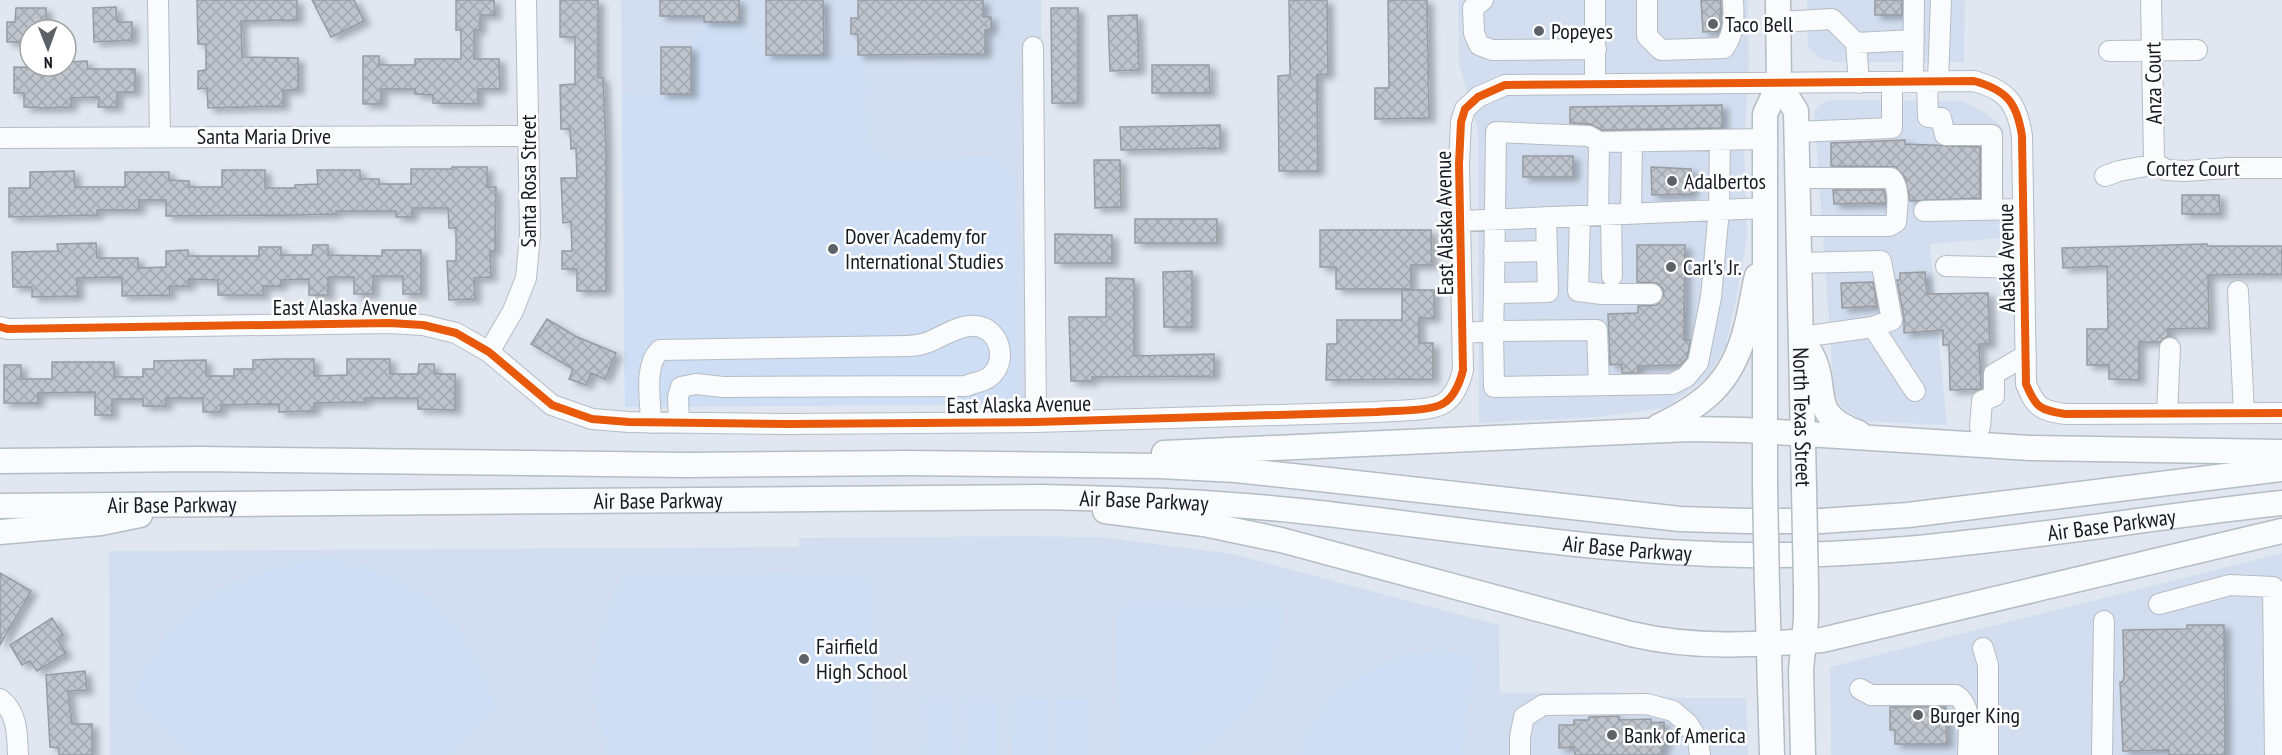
<svg xmlns="http://www.w3.org/2000/svg" width="2282" height="755" viewBox="0 0 2282 755" font-family="'PT Sans Narrow',sans-serif">
<style>
.built{fill:#d2def0}
.park{fill:#cedef5}
.building{fill:url(#building-cross-hatch);stroke:#979ca3;stroke-width:1.5;filter:url(#shadow)}
.lines{fill:none;stroke-linecap:round;stroke-linejoin:round}
.minor-casing{stroke:#b6bcc3;stroke-width:22}
.major-casing{stroke:#b6bcc3;stroke-width:27}
.minor{stroke:#fafbfd;stroke-width:20}
.major{stroke:#fafbfd;stroke-width:24}
.major-bridge-casing{stroke:#b6bcc3;stroke-width:27;stroke-linecap:butt}
.major-bridge{stroke:#fafbfd;stroke-width:24}
.cycleway-casing{stroke:#fff;stroke-width:11}
.cycleway{stroke:#e8590c;stroke-width:8}
.poi-dot{fill:#5d6269;stroke:#fff;stroke-width:2}
.labels{text-anchor:middle;stroke-width:5;stroke-linejoin:round;paint-order:stroke}
.poi-label{font-size:22px;fill:#161a20;stroke:#fff;text-anchor:start}
.street-label{font-size:22px;fill:#161a20;stroke:#fff}
</style>
<defs>
<pattern id="building-cross-hatch" width="8" height="8" patternUnits="userSpaceOnUse" patternTransform="scale(1.5)"><rect width="8" height="8" fill="#bfc4cc"/><path d="M0 0l8 8M0 8l8-8" fill="none" stroke="#a3a8af"/></pattern>
<filter id="shadow"><feDropShadow dx="6" dy="4" stdDeviation="3" flood-color="#0004"/></filter>
</defs>
<rect width="100%" height="100%" fill="#e0e7f1"/>
<path class="built" d="M621,0H1041L1044,404L625,407Z
M1458,0H1748L1749,62L1744,148L1747,238L1737,294L1726,345L1708,377L1665,408L1596,417L1479,423L1478,130L1459,64Z
M1807,0H1965L1964,62H1835L1821,59L1808,47Z
M1830,100L1962,101L1989,115L2003,128L2004,238L1930,244L1947,425L1862,421L1843,408L1834,393L1814,111L1822,103Z
M1031,536L1099,537L1233,554L1499,625L1500,693L1610,692L1687,698H1746L1748,755H110L109,551L799,547V538Z
M2282,553V755H1831L1830,667Z"/>
<path class="park" d="M704,22H739L766,55L861,56L870,88L868,141L887,158L992,156L1016,182L1017,404L625,407L622,95L691,94V47Z
M334,559C425,579 468,621 497,709L452,755H190L130,697C146,667 163,637 188,613C213,591 260,571 292,563C306,559 320,559 334,559Z
M626,573L865,576L874,585L872,755H610C581,690 595,634 626,573Z
M1125,602L1281,603C1283,656 1264,702 1222,737C1214,743 1201,753 1191,755C1172,755 1137,755 1117,755L1116,613Z
M1439,651L1475,654L1462,755H1298C1319,691 1373,656 1439,651Z
M1048,697V755H1012L1011,698Z
M1053,697H1088V755H1054Z
M922,698H957L958,755H923Z
M962,698H999V755H963Z"/>
<path class="building" d="M197,0H297V20L241,21L242,57L298,58V90H283V106L208,108L207,88L198,89V71L206,70V44H198Z
M312,0H354L364,21L331,37Z
M456,0H494L495,15H480V30H474V59H499L500,89H478V104L433,103V95L415,94V89H381V104H363V56H379V65H415V59H461V30H456Z
M560,0H598V78H603L606,147V291H577V269H562V251H572L571,222L563,223L561,178H577L576,148L571,149L570,129H561L560,85L575,84V37H560Z
M660,0H739V22H704V16H660Z
M766,0H823L824,55H766Z
M858,0H983V17H991V30H985V54L858,55V34H851V18H858Z
M1289,0H1327L1328,74L1317,75L1318,171H1279L1278,76L1290,75Z
M1388,0H1427L1429,118L1375,119V88H1389Z
M1701,0H1721L1719,31L1703,32Z
M1875,0H1902V15H1875Z
M116,7L117,22H132V40L94,42L93,8Z
M16,8H46V30H30V42H7V22H15Z
M1051,8H1078V103H1052Z
M1137,15L1139,70L1110,71L1108,16Z
M661,47H691V94H661Z
M87,61L88,69H135V92H117V107H98L99,97L71,98V107L47,108L24,107V93H14V67L67,68V62Z
M1152,65H1209L1210,93H1152Z
M1722,105V128L1602,130L1590,124L1570,123V107Z
M1220,125V148L1121,150L1120,127Z
M1905,140V144L1980,147V198L1910,201L1905,178L1896,167L1831,166V143Z
M1523,156H1573V177H1523Z
M1094,160H1120L1121,207L1095,208Z
M452,167H487V187H496L495,251H490L491,277L474,278L475,299L449,300L447,261H456V228H449L448,208H412V217H396V211H336V214L296,215L166,216V200H139V210H97V215L9,217V188H30V172L74,171L75,187H125V172H169V180L189,181V187H222V170H265V188H295V185L318,184L317,170H360V179H379V184H411V169H452Z
M1651,167L1691,169L1692,194L1652,195Z
M1833,190H1884L1886,203L1834,204Z
M2182,195H2219L2220,214H2182Z
M1135,219H1217V243H1135Z
M1320,230H1431L1432,265H1411V289H1336V267H1320Z
M1055,234L1112,235V263H1055Z
M96,243L97,258H138V268L166,267V251L188,250V256H259V247H281V255H312L313,245H328V255L382,256V250H421V294H403V276H373V294H354V277H328V295H309V279L281,280V286H263V295H218V280L189,279V286H169L170,295L122,296V277L77,278L78,296L32,297V287H13L12,252L58,251L57,244Z
M2207,244V246H2282V274L2208,275L2209,328L2168,329V336L2160,342H2139V380L2109,379V365H2087V329H2108L2107,266L2063,268L2062,248Z
M1637,245H1685L1684,340H1690V343L1687,358L1680,365L1638,366V373H1622V364L1610,365L1608,314L1638,313V306L1657,305L1664,295L1663,289L1657,283L1637,282Z
M1192,271V327H1164L1163,272Z
M1925,272L1927,294L1988,293L1990,344H1979L1981,389L1950,390L1949,345H1943V330L1904,333V318L1897,280H1900V273Z
M1106,278L1134,279V356L1214,354V376L1092,377V381H1071L1069,317H1106Z
M1873,282L1877,306L1842,308L1841,283Z
M1402,290H1434V318H1419V343H1433V379L1326,380L1327,344H1337V320H1402Z
M547,319L575,336L616,353L605,379L591,373L586,385L569,379L573,369L531,344Z
M279,359H314V376L347,375V359H390V374H418L419,364H434L435,374H455V410L418,409V398H365V402L314,403V411L279,412V404L221,405V412H203V398H166V406H143V399H112V415H95V392L38,393V403H4V365H21V379H52V362H114V377H143V369H154V361L206,360V376H234V369H253V360Z
M0,573L31,591L0,645Z
M52,618L63,635L57,639L66,653L37,671L30,661L22,665L10,645Z
M2187,625H2224L2225,755H2169V750L2123,751L2120,682H2122L2124,678L2123,630L2187,629Z
M85,671L87,690L68,691L72,724H92V755H59V748L50,747L46,675Z
M1890,707H1946L1947,744H1895V730H1890Z
M1619,716V720L1651,719V723L1664,722L1665,746H1662V755H1575L1574,747L1559,748V725H1574V720H1589V717Z"/>
<g class="lines">
<defs>
<path id="minor" d="M158,0L160,136
M1483,0L1473,8L1474,33L1479,45L1492,50L1596,49
M1647,0V36L1661,50L1724,48C1735,33 1734,17 1733,0
M2151,0L2154,159L2157,164
M1778,22L1832,19L1856,43
M1033,47L1036,422
M2109,51L2197,50
M1913,82L1914,0
M1927,82L1928,117L1941,118L1945,135H1992V210
M1938,82L1941,0
M1859,83L1856,43L1914,40
M1595,84V0
M1796,132L1892,128V82
M0,138L528,136
M2105,176L2119,171L2157,164L2166,170L2185,171L2229,168H2282
M1797,178H1891C1901,188 1897,209 1896,222L1889,226H1798
M1924,211L2023,209
M1631,213L1632,142
M1611,214L1612,276
M1598,215L1599,142L1765,139
M1580,216L1578,291L1602,294H1652
M1546,217L1548,292L1494,293L1493,331L1597,330L1599,385
M1460,221L1766,208
M1494,252L1547,251
M1799,263L1881,261L1892,320L1873,327
M1946,266L2024,268
M2238,291L2244,413
M1494,293L1496,132L1589,136L1599,142
M0,327L8,329L389,323L423,325L456,333L489,352L552,405L592,419L629,422L789,424L1036,422L1377,412C1393,410 1431,412 1444,403C1455,396 1460,382 1463,370L1459,164L1461,122L1465,109L1478,97L1505,85L1974,81C2007,90 2017,103 2022,136L2026,384C2036,408 2040,410 2065,414L2282,413
M1464,333L1493,331L1494,387L1672,384L1686,377L1698,363L1711,297L1719,209L1720,140
M1802,337L1873,327L1915,391
M489,352L513,311L526,278L530,235L526,0
M2167,414L2170,348
M651,423C651,401 643,366 660,350L907,346C913,346 920,345 926,343C940,338 955,327 970,326C999,323 1011,362 988,378C982,382 972,383 966,386L723,387L696,384L681,387L678,397L679,423
M1980,427L1982,401L1994,396V374L2026,355
M2159,604L2230,585L2273,587L2275,755
M1983,648L1988,665V755
M1860,689L1871,695H1956C1974,707 1968,736 1968,755
M0,699C18,713 17,734 18,755
M1520,755V737L1524,717L1543,705L1647,704L1673,711L1688,724L1698,740L1700,755
M2102,755L2104,621"/>
<g id="major">
<path id="s1" d="M1779,84L1796,111L1804,488"/>
<path d="M1810,352C1832,389 1804,413 1859,433"/>
<path d="M1659,426C1703,405 1730,384 1744,335C1750,316 1752,296 1757,276"/>
<path d="M1164,453L1689,429L1744,430L2030,448L2282,452"/>
<path d="M0,461L200,459L685,465L908,463L1160,466L1236,470L1311,478L1680,519L1746,521H1821L1908,515L2282,469"/>
<path d="M1765,487V114L1779,84L1778,0"/>
<path id="s2" d="M0,506L1041,497C1131,499 1221,502 1310,512C1455,528 1601,553 1746,555C1927,558 2103,522 2282,503"/>
<path d="M1105,511L1204,524L1281,540L1631,634C1694,649 1757,645 1822,640L2282,531"/>
<path d="M0,532L101,523L140,515"/>
<path d="M1767,586L1772,755"/>
<path d="M1803,755L1801,670L1806,619V586"/>
</g>
</defs>
<use href="#minor" class="minor-casing"/>
<use href="#major" class="major-casing"/>
<use href="#minor" class="minor"/>
<use href="#major" class="major"/>
<defs>
<path id="major-bridge" d="M1765,487L1767,586
M1804,488L1806,586"/>
</defs>
<use href="#major-bridge" class="major-bridge-casing"/>
<use href="#major-bridge" class="major-bridge"/>
<defs>
<path id="cycleway" d="M0,327L8,329L389,323L423,325L456,333L489,352L552,405L592,419L629,422L789,424L1036,422L1377,412C1393,410 1431,412 1444,403C1455,396 1460,382 1463,370L1459,164L1461,122L1465,109L1478,97L1505,85L1974,81C2007,90 2017,103 2022,136L2026,384C2036,408 2040,410 2065,414L2282,413"/>
</defs>
<use href="#cycleway" class="cycleway-casing"/>
<use href="#cycleway" class="cycleway"/>
</g>
<g class="poi-dot">
<circle cx="1713" cy="24" r="6"/>
<circle cx="1539" cy="31" r="6"/>
<circle cx="1672" cy="181" r="6"/>
<circle cx="833" cy="249" r="6"/>
<circle cx="1671" cy="267" r="6"/>
<circle cx="804" cy="659" r="6"/>
<circle cx="1918" cy="715" r="6"/>
<circle cx="1612" cy="735" r="6"/>
</g>
<g class="labels">
<g class="poi-label">
<text x="1725" y="32">Taco Bell</text>
<text x="1551" y="39">Popeyes</text>
<text x="1684" y="189">Adalbertos</text>
<text x="845" y="244">Dover Academy for<tspan x="845" dy="25">International Studies</tspan></text>
<text x="1683" y="275">Carl's Jr.</text>
<text x="816" y="654">Fairfield<tspan x="816" dy="25">High School</tspan></text>
<text x="1930" y="723">Burger King</text>
<text x="1624" y="743">Bank of America</text>
</g>
<g class="street-label">
<text transform="translate(2153 83) rotate(-91)" y="8">Anza Court</text>
<text x="264" y="144">Santa Maria Drive</text>
<text x="2193" y="176">Cortez Court</text>
<text transform="translate(528 181) rotate(-90)" y="8">Santa Rosa Street</text>
<text transform="translate(1444 223) rotate(-91)" y="8">East Alaska Avenue</text>
<text transform="translate(2006 258) rotate(-91)" y="8">Alaska Avenue</text>
<text x="345" y="315">East Alaska Avenue</text>
<text transform="translate(1019 404) rotate(-1)" y="8">East Alaska Avenue</text>
<text dy="8" stroke="none"><textPath href="#s1" startOffset="338">North Texas Street</textPath></text>
<text dy="8" stroke="none"><textPath href="#s2" startOffset="658">Air Base Parkway</textPath></text>
<text dy="8" stroke="none"><textPath href="#s2" startOffset="1144">Air Base Parkway</textPath></text>
<text dy="8" stroke="none"><textPath href="#s2" startOffset="172">Air Base Parkway</textPath></text>
<text dy="8" stroke="none"><textPath href="#s2" startOffset="2116">Air Base Parkway</textPath></text>
<text dy="8" stroke="none"><textPath href="#s2" startOffset="1630">Air Base Parkway</textPath></text>
</g>
</g>
<g transform="translate(48 48) rotate(179)"><circle r="28" fill="#ffffff" stroke="#a2a3a6" stroke-width="1.5"/>
<path d="M0-4.5L10 22L0 15L-10 22Z" fill="#5d6269"/>
<text y="-9" font-size="16" font-weight="bold" text-anchor="middle" fill="#161a20">N</text>
</g>
</svg>
